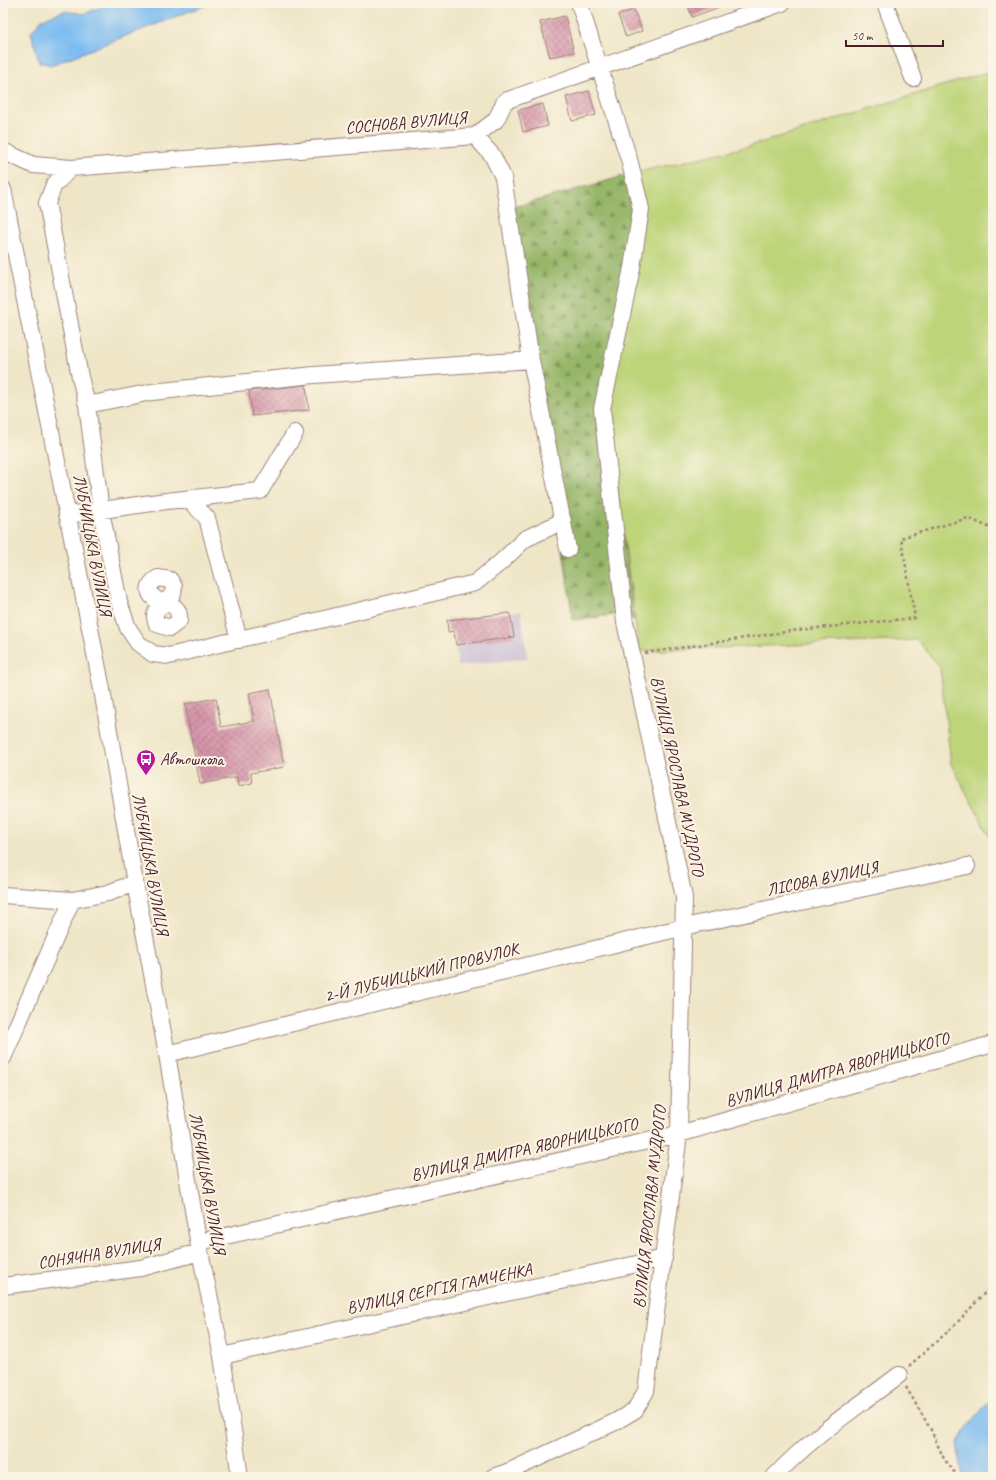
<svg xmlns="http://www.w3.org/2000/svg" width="996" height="1480" viewBox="0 0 996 1480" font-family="Caveat,sans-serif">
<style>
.industrial{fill:#cbbfd5}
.forest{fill:url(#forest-firs);stroke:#706a4a}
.park{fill:#bdd479;stroke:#847a52}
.water{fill:#7dbcf1;stroke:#646e8e}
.building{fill:url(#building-cross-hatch)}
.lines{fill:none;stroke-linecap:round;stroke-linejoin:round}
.minor-casing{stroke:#9c827a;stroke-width:18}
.path{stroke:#9c827a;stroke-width:2.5;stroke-dasharray:3 3;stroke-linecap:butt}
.minor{stroke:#fff;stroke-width:16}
.labels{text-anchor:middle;stroke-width:4;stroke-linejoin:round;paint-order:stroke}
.street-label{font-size:17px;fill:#4a1f2b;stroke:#fcf5e5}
.poi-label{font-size:17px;fill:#4a1f2b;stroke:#fcf5e5;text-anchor:start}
</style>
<defs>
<pattern id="forest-firs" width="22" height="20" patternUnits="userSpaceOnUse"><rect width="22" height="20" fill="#96b669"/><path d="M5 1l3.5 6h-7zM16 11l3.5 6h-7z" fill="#7c9357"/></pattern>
<pattern id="building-cross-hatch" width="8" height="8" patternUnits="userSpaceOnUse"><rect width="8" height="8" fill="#d696aa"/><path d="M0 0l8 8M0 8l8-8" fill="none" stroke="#b07a8b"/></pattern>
</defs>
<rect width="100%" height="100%" fill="#fcf5e5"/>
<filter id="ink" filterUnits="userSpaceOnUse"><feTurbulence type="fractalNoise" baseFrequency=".025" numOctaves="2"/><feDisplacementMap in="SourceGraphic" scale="8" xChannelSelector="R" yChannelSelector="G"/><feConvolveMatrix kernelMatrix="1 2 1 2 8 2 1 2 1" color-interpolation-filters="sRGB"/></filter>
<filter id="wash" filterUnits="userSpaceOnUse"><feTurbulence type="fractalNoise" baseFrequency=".012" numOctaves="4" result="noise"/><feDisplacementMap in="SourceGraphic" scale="16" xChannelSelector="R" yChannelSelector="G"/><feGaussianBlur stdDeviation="0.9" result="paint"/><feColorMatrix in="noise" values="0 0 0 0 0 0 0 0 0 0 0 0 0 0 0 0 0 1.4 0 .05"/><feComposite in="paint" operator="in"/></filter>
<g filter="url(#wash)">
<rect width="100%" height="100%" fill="#efe6c8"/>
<path class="industrial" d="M521,611L527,658L458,666L454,632H448L447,620Z"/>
<path class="forest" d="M638,172L614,464L634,620L614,615L573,620L514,207Z"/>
<path class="park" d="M993,70V837H990L951,764L940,667L917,640L639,651L614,464L613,360L638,172L750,146Z"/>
<path class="water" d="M130,3H211L51,65L39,62L31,32L42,19L64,11L84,14L108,4Z
M993,1397V1477H963L957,1444L968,1426Z"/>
<g id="blocks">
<path class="building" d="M687,3H727V4L692,17Z
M634,10L642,31L626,37L618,15Z
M565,16L574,52L550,57L540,22Z
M589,91L596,115L572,121L566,97Z
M543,104L548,126L523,132L518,110Z
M306,385L309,410L252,416L249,391Z
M510,613L514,637L456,645L454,631L448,632L447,620Z
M270,689L284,767L251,773L252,783L238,786L237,777L200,784L185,704L216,698L221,727L254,721L249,693Z"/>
</g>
</g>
<g filter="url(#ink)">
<use href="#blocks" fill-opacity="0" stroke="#9c827a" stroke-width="1"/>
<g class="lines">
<defs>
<path id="minor" d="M885,3L913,78
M475,136L492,155L503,177L531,360L568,549
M3,151L33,165L71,168L475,136L496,120L505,101L782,3
M71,168L54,185L47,203L80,377L87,405L101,511L119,602L128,628L138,643L153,654L169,656L475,583L501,562L525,539L563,521
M3,189L101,684L135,883L167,1054L200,1252L222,1356L240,1477
M87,405L152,392L314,375L531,360
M188,499L207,518L239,640
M67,515L166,501L260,491L295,433
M163,602C148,598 144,586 158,578L170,580L174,587L173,593C166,605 149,608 157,624L170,628L179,621C180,610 175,605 165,603
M3,895L72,900L108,893L135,883
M167,1054L684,927L967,866
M3,1058L72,900
M199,1242L679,1134L993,1044
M3,1286L141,1268L200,1252
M222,1356L664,1258
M493,1477L510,1471L615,1422L635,1410L646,1391L679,1134L684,897L625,622L602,409L632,268L641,209L629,159L579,3
M774,1477C810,1438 857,1407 899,1375"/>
</defs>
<use href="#minor" class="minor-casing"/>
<path class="path" d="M645,653L798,630L915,618L901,538L968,518L993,529
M909,1366L954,1326L993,1284
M906,1387L931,1430L944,1459L958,1477"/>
<use href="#minor" class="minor"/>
</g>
</g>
<defs>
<symbol id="bus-pin" viewBox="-11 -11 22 30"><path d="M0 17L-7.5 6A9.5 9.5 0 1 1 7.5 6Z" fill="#b5179e" stroke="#fcf5e5"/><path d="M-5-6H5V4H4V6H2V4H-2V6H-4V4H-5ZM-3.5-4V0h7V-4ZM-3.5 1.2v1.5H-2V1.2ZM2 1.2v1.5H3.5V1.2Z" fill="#fff"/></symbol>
</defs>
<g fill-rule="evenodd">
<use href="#bus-pin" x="135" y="748" width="22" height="30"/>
</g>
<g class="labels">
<g class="street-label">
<text transform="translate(406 122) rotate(-5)" y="6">СОСНОВА ВУЛИЦЯ</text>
<text transform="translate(93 545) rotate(79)" y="6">ЛУБЧИЦЬКА ВУЛИЦЯ</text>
<text transform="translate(678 776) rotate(78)" y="6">ВУЛИЦЯ ЯРОСЛАВА МУДРОГО</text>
<text transform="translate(151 864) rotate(80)" y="6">ЛУБЧИЦЬКА ВУЛИЦЯ</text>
<text transform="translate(822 878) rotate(-12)" y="6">ЛІСОВА ВУЛИЦЯ</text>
<text transform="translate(421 972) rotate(-14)" y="6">2-Й ЛУБЧИЦЬКИЙ ПРОВУЛОК</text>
<text transform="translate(837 1069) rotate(-16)" y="6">ВУЛИЦЯ ДМИТРА ЯВОРНИЦЬКОГО</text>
<text transform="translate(524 1149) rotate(-13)" y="6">ВУЛИЦЯ ДМИТРА ЯВОРНИЦЬКОГО</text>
<text transform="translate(208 1183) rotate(80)" y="6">ЛУБЧИЦЬКА ВУЛИЦЯ</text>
<text transform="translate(649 1207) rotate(-84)" y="6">ВУЛИЦЯ ЯРОСЛАВА МУДРОГО</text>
<text transform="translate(99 1253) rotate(-9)" y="6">СОНЯЧНА ВУЛИЦЯ</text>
<text transform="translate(439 1288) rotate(-12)" y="6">ВУЛИЦЯ СЕРГІЯ ГАМЧЕНКА</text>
</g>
<g class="poi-label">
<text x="160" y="765">Автошкола</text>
</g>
</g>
<rect width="996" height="1480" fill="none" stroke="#fcf5e5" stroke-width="16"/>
<path d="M846 40v6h97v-6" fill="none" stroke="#4a1f2b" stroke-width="2"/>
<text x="852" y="40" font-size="12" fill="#4a1f2b" stroke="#fcf5e5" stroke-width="3" paint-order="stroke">50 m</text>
</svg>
